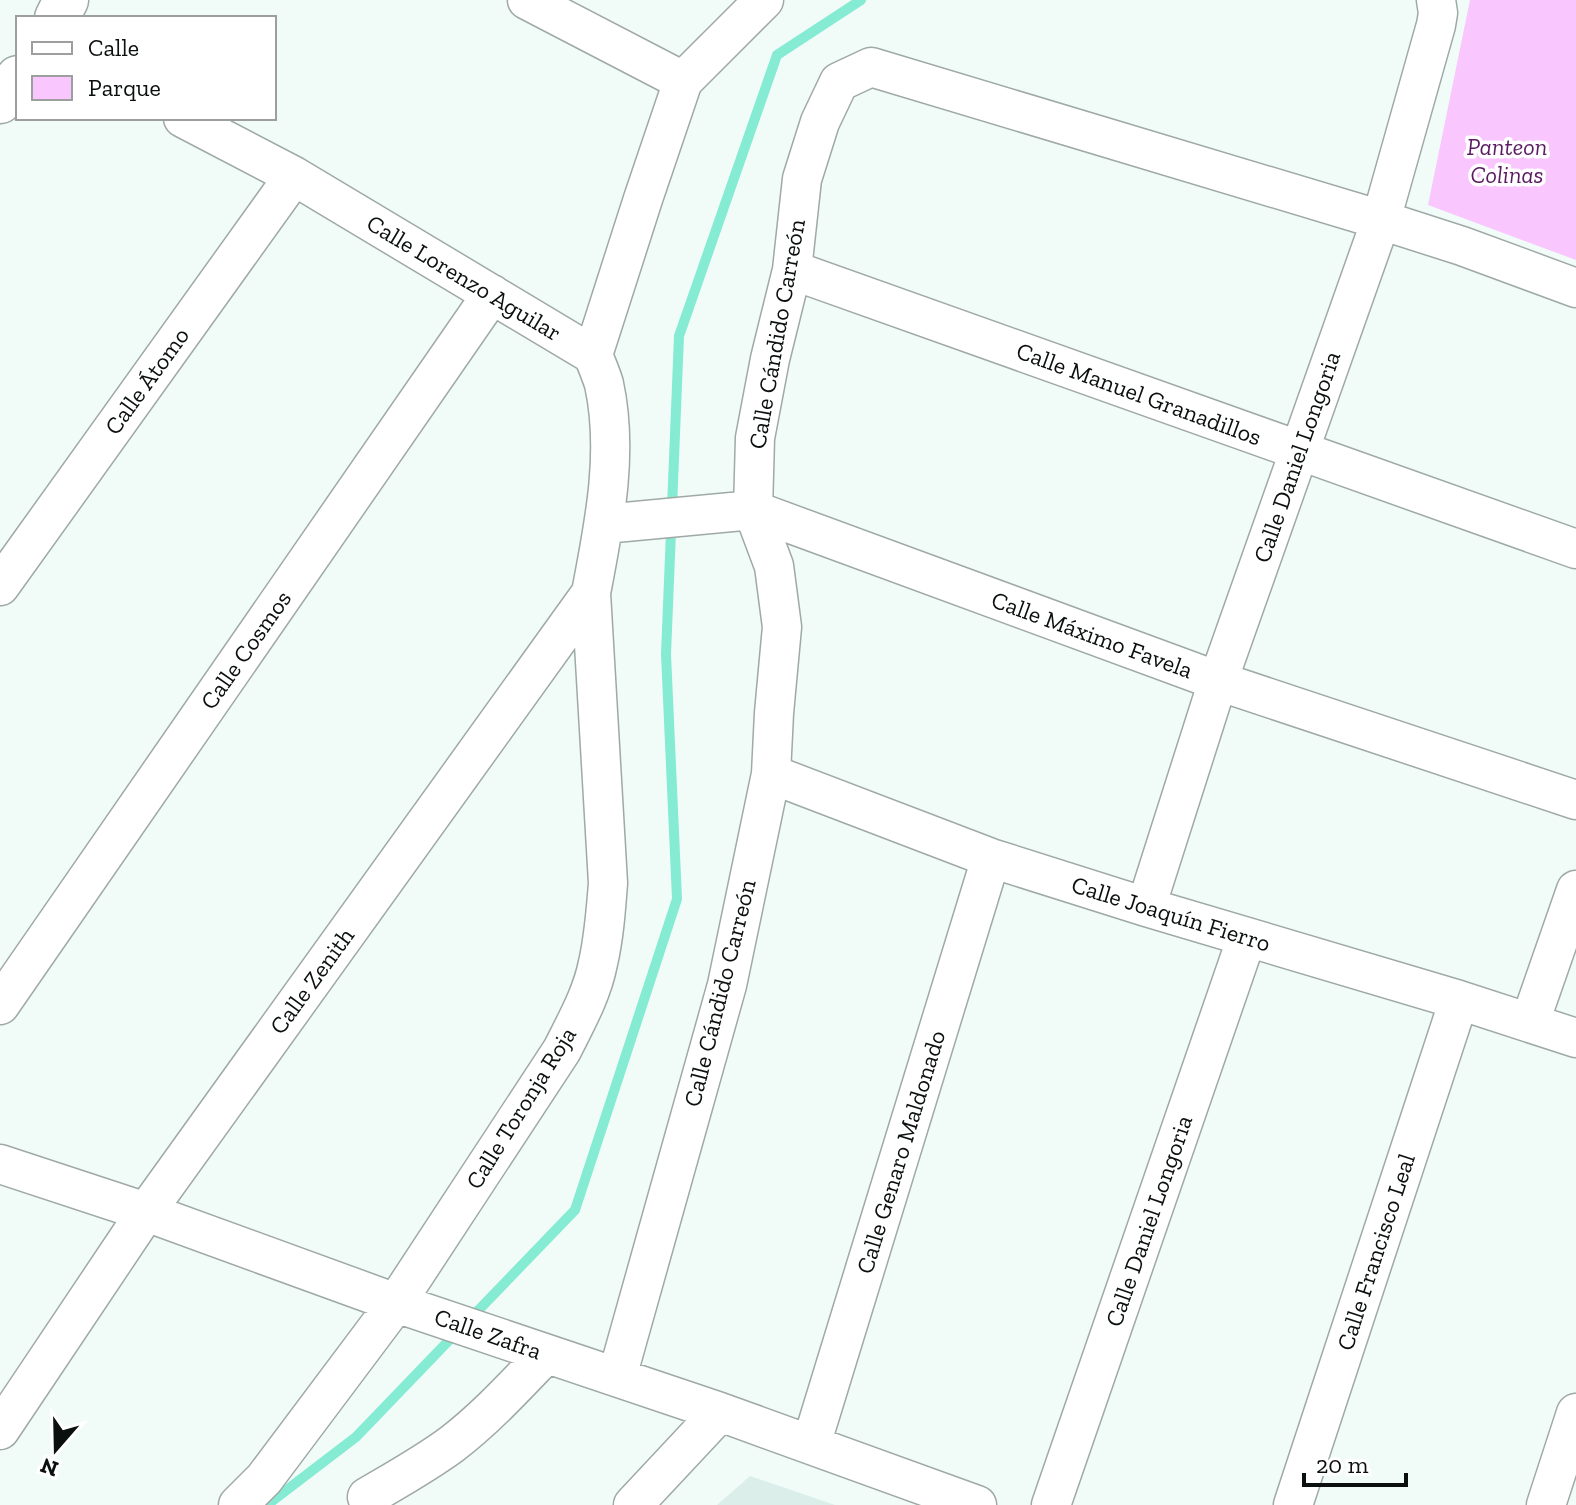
<svg xmlns="http://www.w3.org/2000/svg" width="1576" height="1505" viewBox="0 0 1576 1505" font-family="'Zilla Slab',serif">
<style>
.built{fill:#dbeee9}
.green{fill:#fac6fe}
.lines{fill:none;stroke-linecap:round;stroke-linejoin:round}
.stream{stroke:#85ebd3;stroke-width:10}
.minor-casing{stroke:#9fa9a6;stroke-width:41}
.tertiary-casing{stroke:#9fa9a6;stroke-width:47}
.minor{stroke:#fff;stroke-width:38}
.tertiary{stroke:#fff;stroke-width:44}
.labels{text-anchor:middle;stroke-width:7;stroke-linejoin:round;paint-order:stroke}
.park-label{font-size:24px;font-style:italic;fill:#5b1b62;stroke:#fff}
.street-label{font-size:24px;fill:#0b0f0e;stroke:#fff}
</style>
<rect width="100%" height="100%" fill="#f1fcf9"/>
<path class="built" d="M750,1476L835,1505H717Z"/>
<path class="green" d="M1470,0H1576V260L1428,205Z"/>
<g class="lines">
<path class="stream" d="M468,1321L575,1210L677,899L666,654L679,336L777,55L861,0
M267,1505L356,1437L457,1332"/>
<defs>
<path id="minor" d="M527,0L683,81
M792,270L1576,549
M593,355L643,199L683,81L764,0
M604,524L753,510L1218,681L1576,800
M0,586L294,176
M771,774L991,858L1146,907L1459,1000L1576,1038
M1146,907L1218,681L1381,220L1436,25L1438,13L1436,0
M0,1005L492,294
M1530,1022L1576,890
M0,1164L146,1212L396,1303L720,1412L977,1505
M617,1377L727,985L771,774L774,713L782,627L774,566L753,510L755,438L770,359L792,270L802,179L820,122L839,82L871,67L1381,220L1462,246L1576,288
M0,1430L146,1212L591,593C604,525 619,453 604,384C601,374 597,365 593,355L294,176L183,118
M811,1445L991,858
M367,1497C396,1480 425,1464 452,1444C486,1418 516,1385 546,1354
M238,1505L264,1479L396,1303L562,1050C576,1022 592,994 598,963C604,937 606,910 608,883L591,593
M633,1505L720,1412
M1051,1505L1247,937
M1293,1505L1459,1000
M1546,1505L1576,1413"/>
<path id="tertiary" d="M57,18L66,0
M0,101L18,78"/>
</defs>
<use href="#minor" class="minor-casing"/>
<use href="#tertiary" class="tertiary-casing"/>
<use href="#minor" class="minor"/>
<use href="#tertiary" class="tertiary"/>
</g>
<g class="labels">
<g class="park-label">
<text x="1507" y="155">Panteon<tspan x="1507" dy="28">Colinas</tspan></text>
</g>
<g class="street-label">
<text transform="translate(464 278) rotate(31)" y="8">Calle Lorenzo Aguilar</text>
<text transform="translate(777 334) rotate(-80)" y="8">Calle Cándido Carreón</text>
<text transform="translate(147 381) rotate(-54)" y="8">Calle Átomo</text>
<text transform="translate(1139 394) rotate(20)" y="8">Calle Manuel Granadillos</text>
<text transform="translate(1297 457) rotate(-71)" y="8">Calle Daniel Longoria</text>
<text transform="translate(1092 635) rotate(20)" y="8">Calle Máximo Favela</text>
<text transform="translate(246 650) rotate(-55)" y="8">Calle Cosmos</text>
<text transform="translate(1171 914) rotate(17)" y="8">Calle Joaquín Fierro</text>
<text transform="translate(312 981) rotate(-54)" y="8">Calle Zenith</text>
<text transform="translate(720 993) rotate(-76)" y="8">Calle Cándido Carreón</text>
<text transform="translate(521 1108) rotate(-58)" y="8">Calle Toronja Roja</text>
<text transform="translate(901 1152) rotate(-73)" y="8">Calle Genaro Maldonado</text>
<text transform="translate(1149 1221) rotate(-71)" y="8">Calle Daniel Longoria</text>
<text transform="translate(1376 1252) rotate(-72)" y="8">Calle Francisco Leal</text>
<text transform="translate(488 1334) rotate(19)" y="8">Calle Zafra</text>
</g>
</g>
<rect x="16" y="16" width="260" height="104" fill="#ffffff" stroke="#9d9f9f" stroke-width="2"/>
<rect x="32" y="42" width="40" height="12" fill="#ffffff" stroke="#9d9f9f" stroke-width="2"/>
<text x="88" y="56" font-size="24" fill="#0b0f0e">Calle</text>
<rect x="32" y="76" width="40" height="24" fill="#fac6fe" stroke="#9d9f9f" stroke-width="2"/>
<text x="88" y="96" font-size="24" fill="#0b0f0e">Parque</text>
<g transform="translate(56 1449) rotate(200)" stroke="#ffffff" stroke-width="6" paint-order="stroke">
<path d="M0-6L14 30L0 20L-14 30Z" fill="#0b0f0e"/>
<text y="-12" font-size="22" font-weight="bold" text-anchor="middle" fill="#0b0f0e">N</text>
</g>
<path d="M1304 1473v12h102v-12" fill="none" stroke="#0b0f0e" stroke-width="4"/>
<text x="1316" y="1473" font-size="24" fill="#0b0f0e" stroke="#ffffff" stroke-width="6" paint-order="stroke">20 m</text>
</svg>
